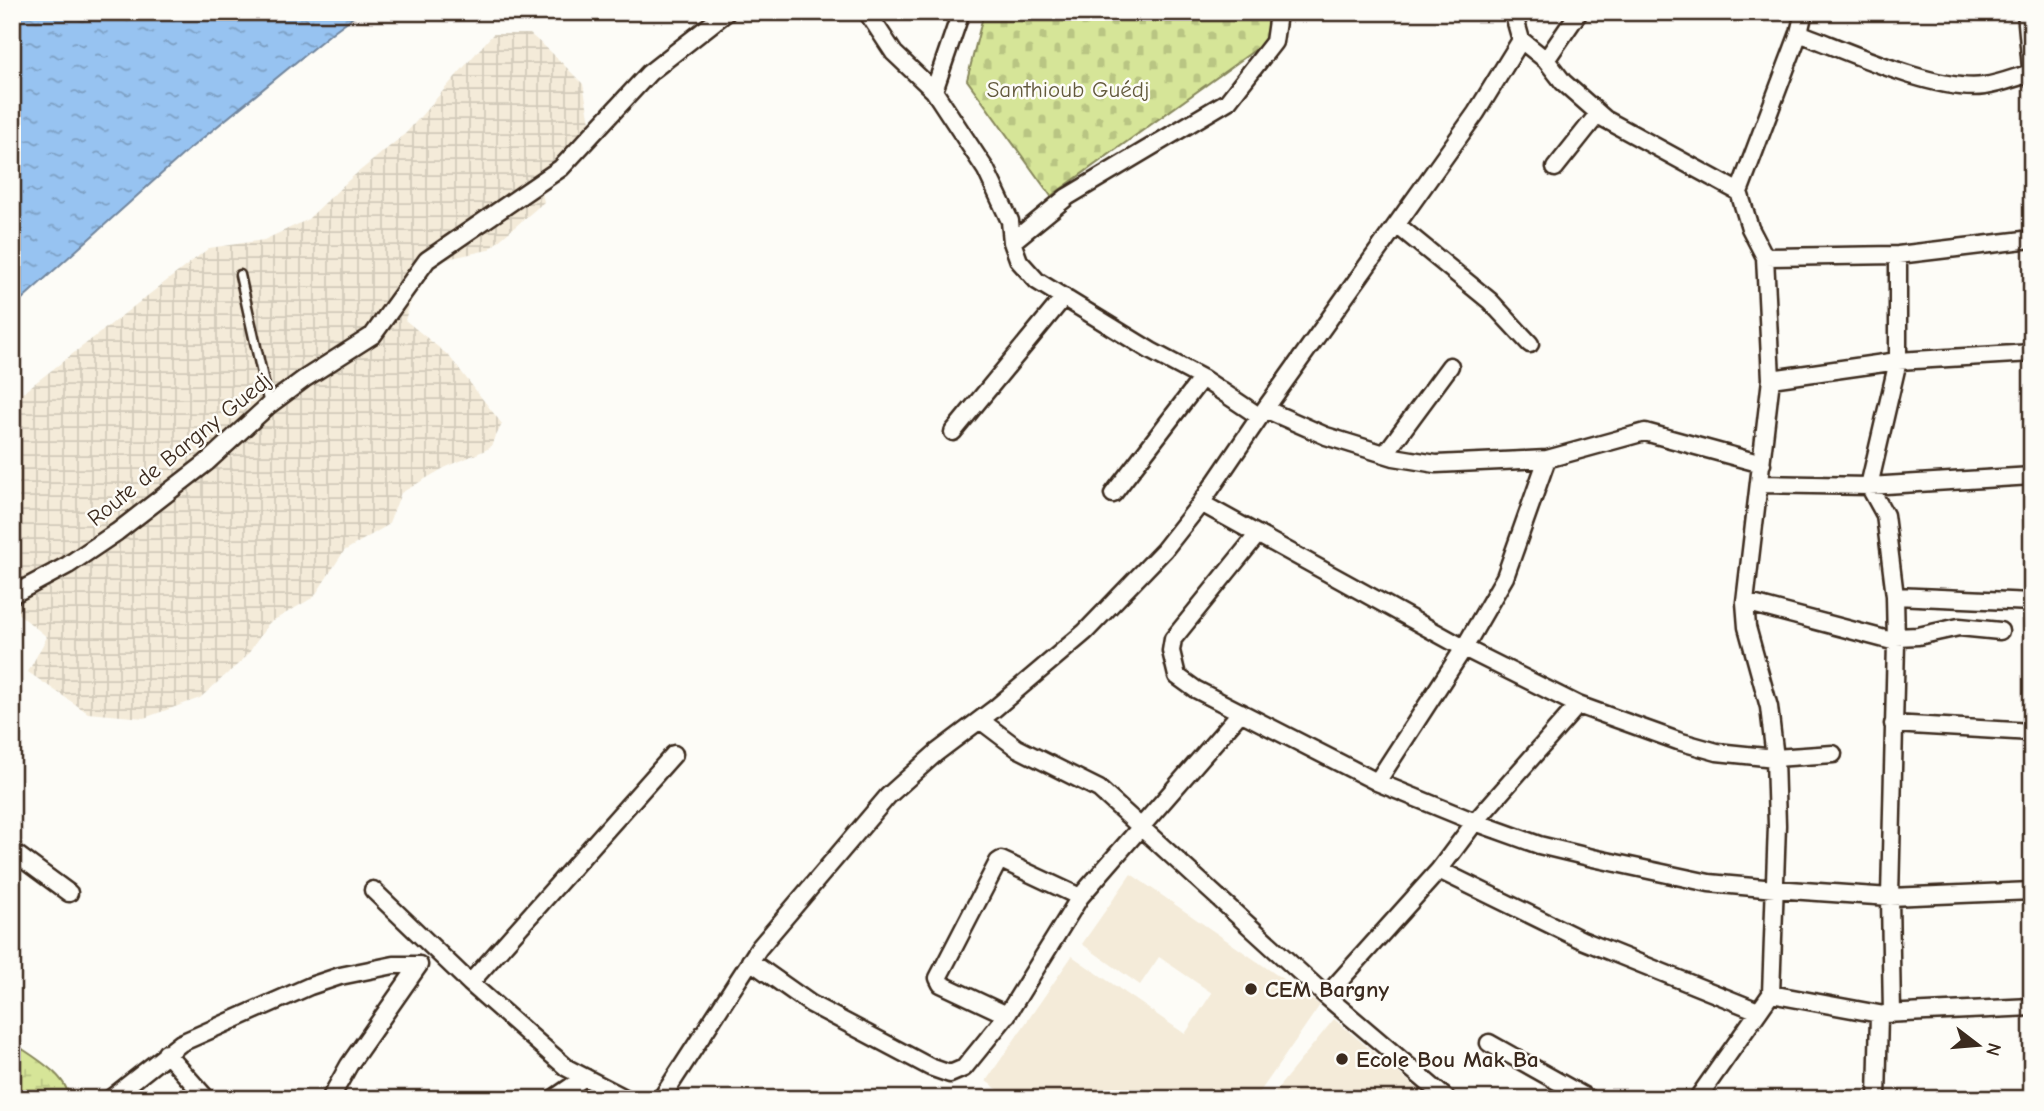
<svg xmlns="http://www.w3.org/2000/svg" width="2044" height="1111" viewBox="0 0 2044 1111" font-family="'Comic Neue',sans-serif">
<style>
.built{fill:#f4ebd9}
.industrial{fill:url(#industrial-grid)}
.wetland{fill:url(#wetland-marsh);stroke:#88885b;stroke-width:2}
.cemetery{fill:url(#cemetery-stones);stroke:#88885b;stroke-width:2}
.water{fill:url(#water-ripples);stroke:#72869d;stroke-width:2}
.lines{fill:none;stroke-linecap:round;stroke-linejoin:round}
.lane-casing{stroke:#3b2a1e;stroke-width:13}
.street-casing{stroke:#3b2a1e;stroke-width:21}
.lane{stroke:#fdfcf7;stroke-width:8}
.street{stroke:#fdfcf7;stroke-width:16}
.poi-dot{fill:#3b2a1e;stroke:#fdfcf7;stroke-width:2.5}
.labels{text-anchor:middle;stroke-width:5;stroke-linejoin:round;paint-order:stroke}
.park-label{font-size:23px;fill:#62593c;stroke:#fdfcf7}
.street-label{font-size:23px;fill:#3b2a1e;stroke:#fdfcf7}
.poi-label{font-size:23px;font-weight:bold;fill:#3b2a1e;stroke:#fdfcf7;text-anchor:start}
</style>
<defs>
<pattern id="industrial-grid" width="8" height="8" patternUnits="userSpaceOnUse" patternTransform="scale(1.75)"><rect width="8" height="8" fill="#f4ebd9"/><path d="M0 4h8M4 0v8" fill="none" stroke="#d2caba"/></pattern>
<pattern id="wetland-marsh" width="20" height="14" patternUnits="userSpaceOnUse" patternTransform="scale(1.75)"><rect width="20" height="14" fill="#d6e598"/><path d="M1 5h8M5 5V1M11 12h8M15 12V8" fill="none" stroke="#b9c583"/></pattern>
<pattern id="cemetery-stones" width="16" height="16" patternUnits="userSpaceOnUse" patternTransform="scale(1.75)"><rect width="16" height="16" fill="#d6e598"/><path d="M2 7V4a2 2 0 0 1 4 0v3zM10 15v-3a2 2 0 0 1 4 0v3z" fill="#b9c583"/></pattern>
<pattern id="water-ripples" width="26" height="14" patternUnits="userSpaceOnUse" patternTransform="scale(1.75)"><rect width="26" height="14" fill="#97c3f1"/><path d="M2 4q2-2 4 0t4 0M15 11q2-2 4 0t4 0" fill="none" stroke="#7c9fc3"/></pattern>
</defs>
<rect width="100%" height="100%" fill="#fdfcf7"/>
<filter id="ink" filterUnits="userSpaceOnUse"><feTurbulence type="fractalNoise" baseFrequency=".0143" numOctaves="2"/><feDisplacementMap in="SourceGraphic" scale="14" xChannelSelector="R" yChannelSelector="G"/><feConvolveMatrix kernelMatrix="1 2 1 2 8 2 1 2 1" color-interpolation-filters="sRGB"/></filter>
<g filter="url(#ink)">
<path class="built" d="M1131,874L1320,1005L1255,1099H1078L1068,1092L1063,1099H1011L986,1081L1072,956L1185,1034L1212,993L1159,957L1140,985L1082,944Z
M1334,1019L1430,1099H1269Z"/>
<path class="industrial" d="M493,34H530L550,51L583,84L590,122L539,176L544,202L488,250L447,259L418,279L405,320L449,356L502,424L490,448L444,468L401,493L388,525L344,551L314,597L269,623L246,657L200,698L144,718L88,713L28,672L47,637L15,611L12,606V401L209,248L264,240L307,220L350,179L406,133Z"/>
<path class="wetland" d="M12,1042C29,1054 71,1077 68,1099H12Z"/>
<path class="cemetery" d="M984,12H1266L1273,37L1051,196L967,80Z"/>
<path class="water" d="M12,12H360L334,31L187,151L12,308Z"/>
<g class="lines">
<defs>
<path id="lane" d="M240,275L269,405"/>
<path id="street" d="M867,12L894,53L934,91L986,170L1010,221L1012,242L1019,261L1037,281L1151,351L1202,378L1260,417
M2026,12L2032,79
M1799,33C1845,50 1937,93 1984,86C2000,84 2016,77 2031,73
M1521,40L1546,60L1563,82L1605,119L1739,192
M1546,60L1579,12
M934,91L961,12
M1555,168L1598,114
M1397,225L1490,301L1530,344
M1012,242L1067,197L1228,101L1274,42L1277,21L1276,12
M1765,257L1898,255L2032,239
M1771,379L1898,361L2032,353
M1265,409L1326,436L1394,457L1436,464L1547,459L1645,432L1762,464
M953,432L1064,297
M1385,454L1450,366
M1759,484L1869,486L2032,476
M1113,494L1202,378
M1201,503L1464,648L1578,705L1678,741L1717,752L1775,758L1833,754
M1258,534L1173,639L1171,651L1177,676L1195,689L1377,782L1475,822L1539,845L1593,858L1709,883L1775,889L1890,897L2032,891
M12,595L68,565L117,532L206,463L269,405L304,379L373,335L427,260L561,168L649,73L727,12
M1895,596L2032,602
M1745,602L1896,642
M1896,637L1918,636L1959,627L2000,631
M980,720L1017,748L1099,789L1326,996L1447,1099
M1893,724L2032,732
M1377,782L1464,648L1505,577L1547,459
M12,851L69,893
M1439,870L1582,940L1758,1011
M373,890L470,983L567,1068L627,1099
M750,961L811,1004L930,1067L950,1074L964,1068L1007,1015L1080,897L1241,712
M470,983L674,754
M1771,994L1879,1014L1877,1099
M1326,996L1439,870L1475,822L1578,705
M1884,1014L2032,1007
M1892,1014L1890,897L1896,642L1895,596L1885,515L1869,486L1898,361V255
M1007,1015L941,984L938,978L998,862L1001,860L1080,897
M1489,1043L1589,1099
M166,1053L207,1099
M110,1099L181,1043L310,986L340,976L394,965H419
M330,1099L349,1065L419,965
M553,1099L585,1077
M661,1099L759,948L888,796L936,753L993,710L1085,632L1164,550L1201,503L1265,409L1476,113L1521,40L1513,12
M1697,1099L1771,994L1777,825L1775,758L1769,707L1747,627L1745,602L1771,379L1765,257L1750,228L1739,192L1799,33L1804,12"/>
</defs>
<use href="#lane" class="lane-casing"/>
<use href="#street" class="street-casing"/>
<use href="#lane" class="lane"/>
<use href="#street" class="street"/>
</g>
</g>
<g class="poi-dot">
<circle cx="1251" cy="989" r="7"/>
<circle cx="1342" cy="1059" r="7"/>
</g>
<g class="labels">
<g class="park-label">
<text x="1068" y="97">Santhioub Guédj</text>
</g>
<g class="street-label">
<text transform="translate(179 449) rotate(-39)" y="8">Route de Bargny Guedj</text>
</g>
<g class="poi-label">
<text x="1265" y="997">CEM Bargny</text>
<text x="1356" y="1067">Ecole Bou Mak Ba</text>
</g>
</g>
<rect width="2044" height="1111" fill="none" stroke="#fdfcf7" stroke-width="42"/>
<rect x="21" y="21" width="2002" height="1069" fill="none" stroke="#3b2a1e" stroke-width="2.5" filter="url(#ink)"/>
<g transform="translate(1978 1045) rotate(106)" stroke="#fdfcf7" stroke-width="5" paint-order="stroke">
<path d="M0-5L12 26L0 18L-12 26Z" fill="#3b2a1e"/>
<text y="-10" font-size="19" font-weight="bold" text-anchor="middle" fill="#3b2a1e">N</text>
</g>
</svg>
